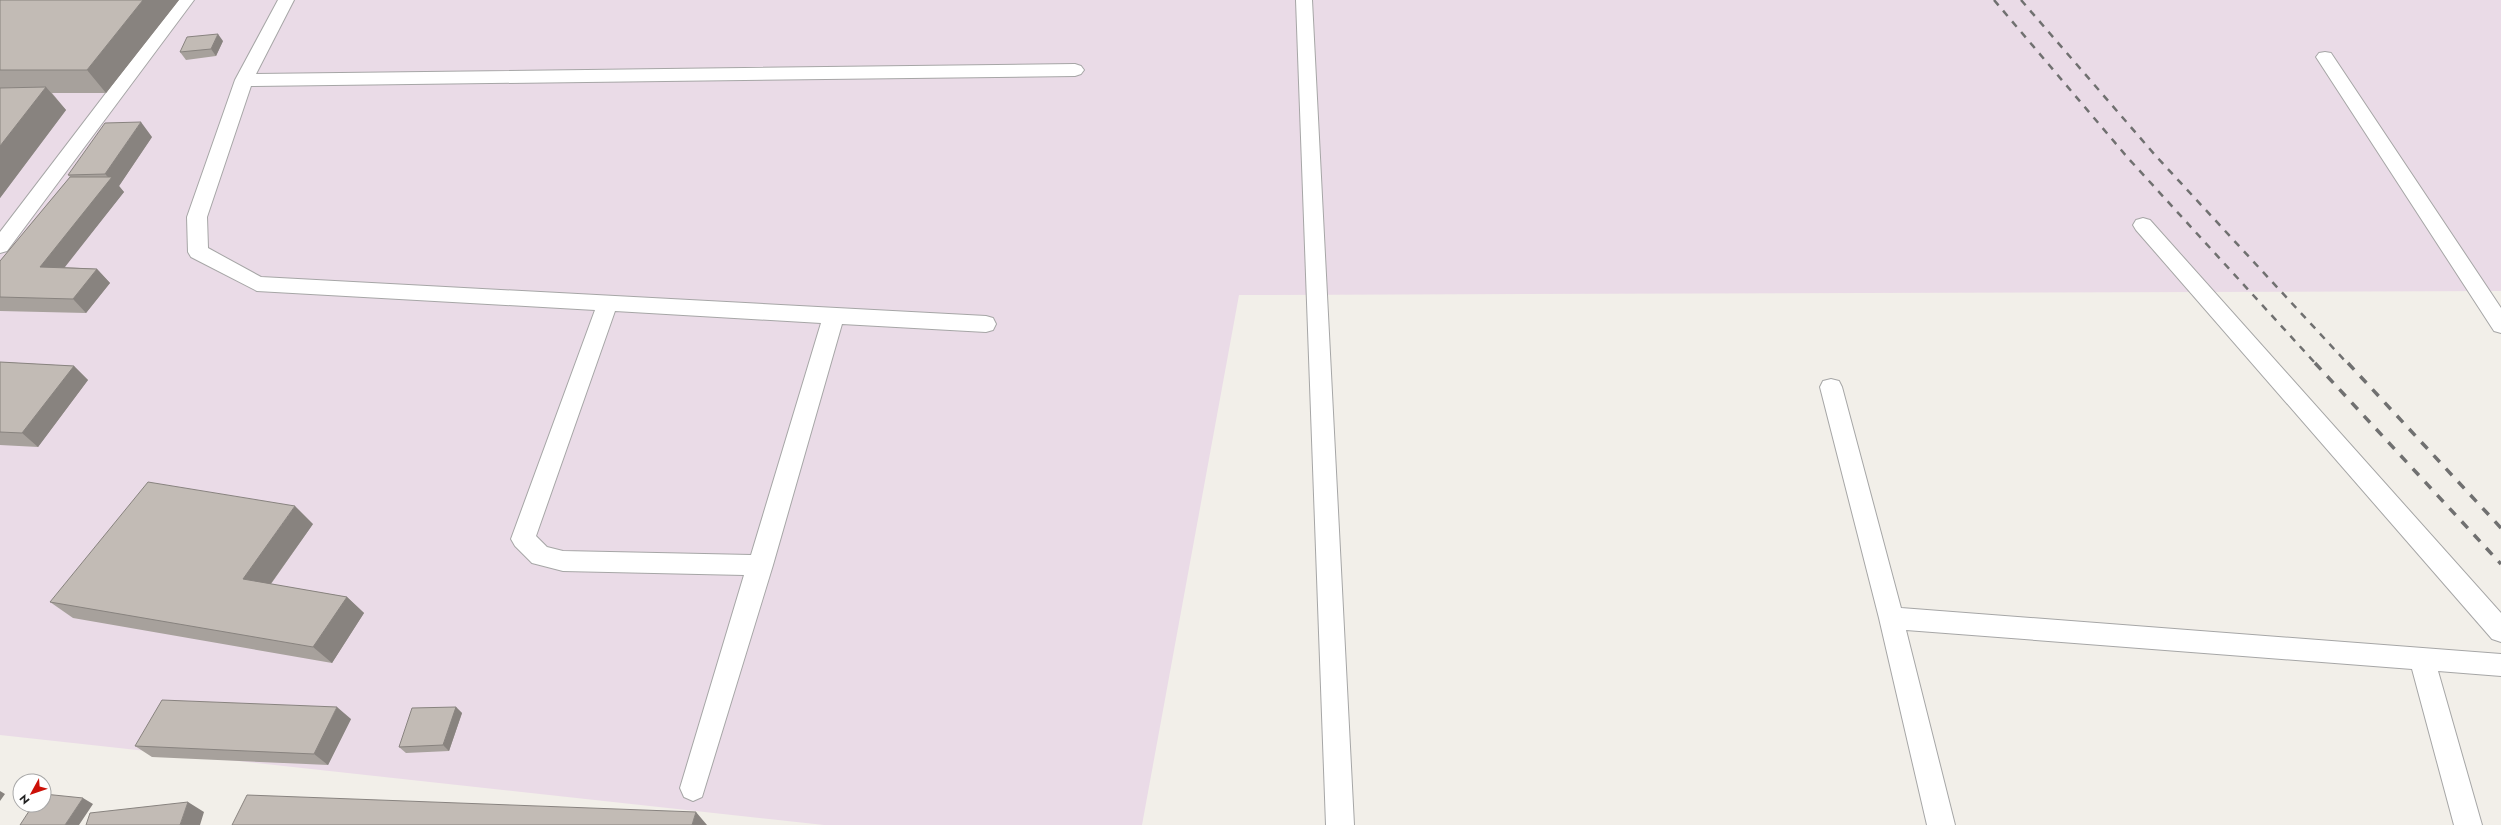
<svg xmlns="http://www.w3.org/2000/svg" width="2501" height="825" viewBox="0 0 2501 825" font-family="Jost,sans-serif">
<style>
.industrial{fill:#eadbe7}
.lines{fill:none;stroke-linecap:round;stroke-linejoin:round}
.service-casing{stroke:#a6a6a6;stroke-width:2}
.minor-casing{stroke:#a6a6a6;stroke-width:2}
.service{fill:#fff;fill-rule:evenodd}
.minor{fill:#fff;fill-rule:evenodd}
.rail-far1{stroke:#707070;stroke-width:2.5;stroke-dasharray:7 7;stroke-linecap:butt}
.rail{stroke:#707070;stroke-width:3.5;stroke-dasharray:9 9;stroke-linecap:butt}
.wall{fill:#a7a19c}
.shaded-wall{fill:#88837f}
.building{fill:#c2bbb5;stroke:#88837f}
</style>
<rect width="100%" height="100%" fill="#f2efe9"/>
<path class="industrial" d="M0,0H2501V291L1239,295L1142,825H824L0,735Z"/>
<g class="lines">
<defs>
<path id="service" d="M278,0H294L256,74L1075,64L1081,66L1084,70L1081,74L1075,76L251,86L207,217L208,248L261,277L986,316L993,318L996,324L993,330L986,332L842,324L773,565L702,797L693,801L684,797L680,788L744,575L563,571L532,563L515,546L511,539L595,310L257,291L191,257L188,252L187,217L235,80ZM615,311L821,323L751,555L563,551L547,547L536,536Z"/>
<path id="minor" d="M177,0H194L7,251L0,253V232Z
M1296,0H1312L1354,825H1326Z
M2325,52L2331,53L2501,308V333L2494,331L2316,57L2319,53Z
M2143,218L2150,220L2501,613V642L2492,639L2136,230L2133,225L2136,220Z
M1831,379L1839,381L1842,387L1901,608L2501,654V676L2438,671L2482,825H2454L2412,669L1906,630L1955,825H1927L1879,618L1820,387L1823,381Z"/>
</defs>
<use href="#service" class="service-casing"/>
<use href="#minor" class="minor-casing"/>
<use href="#service" class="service"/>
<use href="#minor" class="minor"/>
<path class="rail-far1" d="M1994,0L2128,158L2316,364
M2021,0L2155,155L2348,364"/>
<path class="rail" d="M2315,363L2501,564
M2348,363L2501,528"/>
</g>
<path class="wall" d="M0,0H179L106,93H52L66,110L0,198Z
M223,41L216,56L186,60L180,52Z
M152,137L119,186L124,192L64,267L97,269L110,283L86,313L0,311V261L70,177L68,175Z
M0,362L74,366L88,380L38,447L0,445Z
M313,524L271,584L347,597L364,613L332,663L73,618L50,602Z
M456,707L462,713L449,751L406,753L399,747Z
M351,719L328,765L152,757L135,746Z"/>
<path class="shaded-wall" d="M143,0H179L106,93L87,70Z
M218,34L223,41L216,56L211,49Z
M46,87L66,110L0,198V146Z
M141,122L152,137L119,186L124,192L54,281L40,267L110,179L105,174Z
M97,269L110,283L86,313L73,299Z
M74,366L88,380L38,447L22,433Z
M295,506L313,524L262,596L243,579Z
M347,597L364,613L332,663L313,647Z
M337,707L351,719L328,765L314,754Z
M456,707L462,713L449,751L443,745Z
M0,791L5,794L0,801Z
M83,798L93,804L79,825H65Z
M188,802L204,812L200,825H180Z
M696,812L707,825H692Z"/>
<path class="building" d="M0,0H143L87,70H0Z
M218,34L211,49L180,52L187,37Z
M46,87L0,146V88Z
M141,122L105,174L68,175L105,123Z
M70,177H112L40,267L97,269L73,299L0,297V261Z
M0,362L74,366L22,433L0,432Z
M148,482L295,506L243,579L347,597L313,647L50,602Z
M162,700L337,707L314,754L135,746Z
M456,707L443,745L399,747L412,708Z
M44,794L83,798L65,825H20L33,805H44Z
M247,795L696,812L692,825H232Z
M188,802L180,825H86L90,813Z"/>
<g transform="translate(32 793) rotate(230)"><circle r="19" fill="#ffffff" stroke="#a7a7a7"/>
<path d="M0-3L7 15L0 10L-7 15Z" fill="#cc1007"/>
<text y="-6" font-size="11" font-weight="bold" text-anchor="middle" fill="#222222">N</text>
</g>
</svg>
